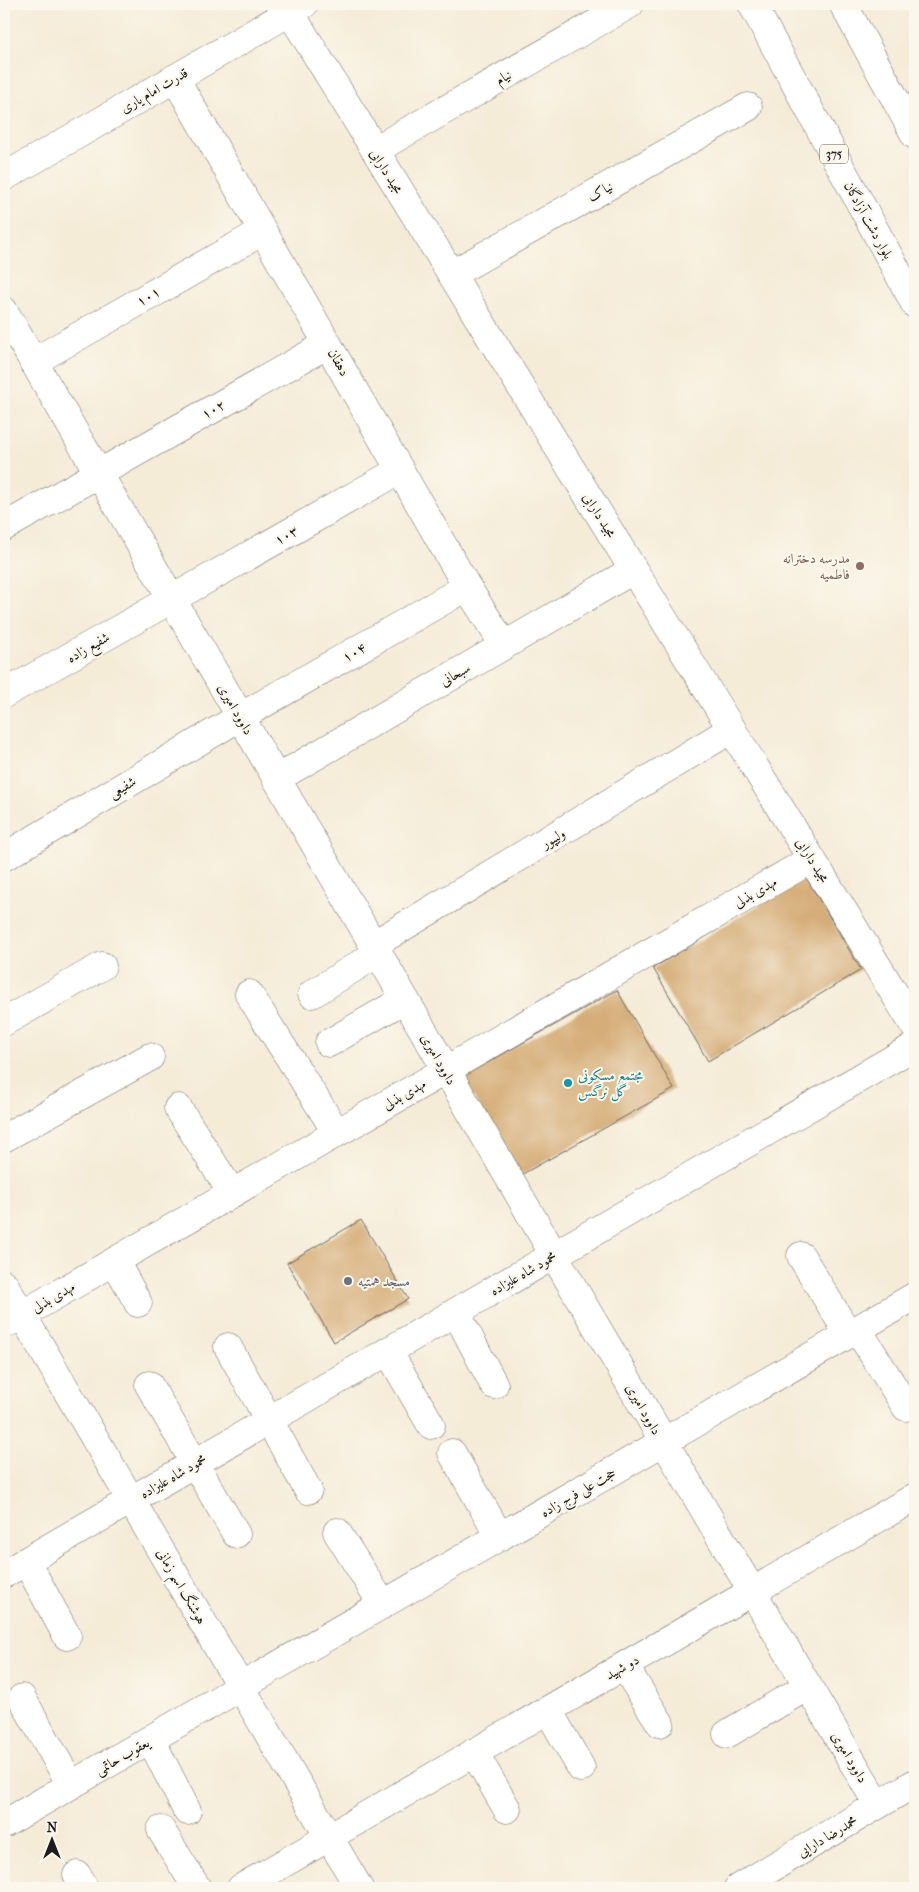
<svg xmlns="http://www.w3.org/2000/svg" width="919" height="1892" viewBox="0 0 919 1892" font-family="'IM FELL French Canon',Amiri,serif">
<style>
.building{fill:#d5ad78}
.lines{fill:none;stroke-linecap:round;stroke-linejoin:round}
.street-casing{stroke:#68655e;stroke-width:29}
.secondary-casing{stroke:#68655e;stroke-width:29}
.primary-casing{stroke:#68655e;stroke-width:29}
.street{stroke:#fff;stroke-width:28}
.secondary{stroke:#fff;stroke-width:28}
.primary{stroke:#fff;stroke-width:28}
.education-dot{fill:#8d6e63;stroke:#fbf7ec;stroke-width:2}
.culture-dot{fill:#0f9aa8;stroke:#fbf7ec;stroke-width:2}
.worship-dot{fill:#6b7280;stroke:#fbf7ec;stroke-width:2}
.labels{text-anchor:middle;stroke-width:4;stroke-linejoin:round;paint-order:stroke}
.shield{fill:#fbf7ec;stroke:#5f5e5a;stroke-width:1}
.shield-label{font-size:12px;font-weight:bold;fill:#1c1c1c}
.street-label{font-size:14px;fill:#1c1c1c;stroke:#fbf7ec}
.education-label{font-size:14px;fill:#785e54;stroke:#fbf7ec;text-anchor:end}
.culture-label{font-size:14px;fill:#0d838f;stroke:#fbf7ec;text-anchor:start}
.worship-label{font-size:14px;fill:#5b616d;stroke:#fbf7ec;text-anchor:start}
</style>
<rect width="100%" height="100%" fill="#fbf7ec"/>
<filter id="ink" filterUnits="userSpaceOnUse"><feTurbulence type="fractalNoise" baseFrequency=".02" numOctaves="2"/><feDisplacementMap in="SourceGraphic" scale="10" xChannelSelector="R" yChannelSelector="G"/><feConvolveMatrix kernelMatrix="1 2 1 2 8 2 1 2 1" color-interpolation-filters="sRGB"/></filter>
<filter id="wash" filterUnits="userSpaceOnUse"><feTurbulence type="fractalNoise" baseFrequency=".0096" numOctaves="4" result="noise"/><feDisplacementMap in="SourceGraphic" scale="20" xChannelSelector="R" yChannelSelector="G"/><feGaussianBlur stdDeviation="1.12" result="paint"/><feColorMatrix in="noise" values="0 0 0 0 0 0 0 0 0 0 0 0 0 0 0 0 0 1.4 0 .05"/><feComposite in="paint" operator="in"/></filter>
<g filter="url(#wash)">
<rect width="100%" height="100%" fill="#f5ecd8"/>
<g id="blocks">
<path class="building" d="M806,877L861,970L708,1061L653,968Z
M617,990L674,1089L519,1176L462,1077Z
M361,1220L408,1299L334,1342L287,1263Z"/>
</g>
</g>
<g filter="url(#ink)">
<use href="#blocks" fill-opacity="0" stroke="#68655e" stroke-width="1"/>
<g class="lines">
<defs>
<path id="street" d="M175,78L467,587L504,645
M375,150L630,4
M452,274L748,107
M4,311L554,1255L878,1805
M33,362L263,231
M4,527L328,344
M4,694L400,470
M276,779L633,570
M4,857L240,717L467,587
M373,945L732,729
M249,994L337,1133
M312,994L378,953
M4,1022L102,966
M329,1043L405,999
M178,1108L232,1193
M4,1138L150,1057
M801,1256L849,1335
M115,1261L138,1303
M456,1312L494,1385
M4,1325L812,859
M858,1330L906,1407
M228,1347L308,1490
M388,1351L431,1425
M149,1385L236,1534
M452,1453L500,1537
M337,1532L383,1605
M26,1561L67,1636
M4,1574L131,1500
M624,1666L660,1723
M22,1698L71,1785
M548,1710L581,1768
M727,1734L808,1686
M151,1740L187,1811
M474,1752L507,1809
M4,1824L915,1296
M161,1830L197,1888
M77,1875L84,1888
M241,1888L915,1497
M738,1888L915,1783"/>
<path id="secondary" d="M285,4L915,1027
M4,177L304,4
M4,1284L359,1888
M131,1500L915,1046"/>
<path id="primary" d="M752,4L915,304
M843,4L915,135"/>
</defs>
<use href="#street" class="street-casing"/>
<use href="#secondary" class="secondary-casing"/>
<use href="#primary" class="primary-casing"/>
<use href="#street" class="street"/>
<use href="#secondary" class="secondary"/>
<use href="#primary" class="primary"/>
</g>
</g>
<circle class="education-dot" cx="860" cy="566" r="5"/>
<circle class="culture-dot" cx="568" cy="1083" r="5"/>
<circle class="worship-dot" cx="348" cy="1281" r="5"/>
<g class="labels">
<rect class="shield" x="820" y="144.5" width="28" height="19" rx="4"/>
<g class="shield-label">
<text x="834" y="158">375</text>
</g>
<g class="street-label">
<text transform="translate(503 77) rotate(-30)" y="5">نیام</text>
<text transform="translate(154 90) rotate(-30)" y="5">قدرت امام یاری</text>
<text transform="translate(387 171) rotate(58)" y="5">مجید دارابی</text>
<text transform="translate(600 191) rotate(-29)" y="5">نیاک</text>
<text transform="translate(869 220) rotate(61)" y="5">بلوار دشت آزادگان</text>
<text transform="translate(148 296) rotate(-30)" y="5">۱۰۱</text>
<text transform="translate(339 362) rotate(60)" y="5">دهقان</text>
<text transform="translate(213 409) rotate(-29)" y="5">۱۰۲</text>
<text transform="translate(600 515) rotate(58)" y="5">مجید دارابی</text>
<text transform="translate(286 535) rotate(-29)" y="5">۱۰۳</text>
<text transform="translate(88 647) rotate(-30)" y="5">شفیع زاده</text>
<text transform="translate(354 652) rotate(-30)" y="5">۱۰۴</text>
<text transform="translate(455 674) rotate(-30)" y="5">سبحانی</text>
<text transform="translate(236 709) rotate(60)" y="5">داوود امیری</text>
<text transform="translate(122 787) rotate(-31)" y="5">شفیعی</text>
<text transform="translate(553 838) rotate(-31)" y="5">ولیپور</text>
<text transform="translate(813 860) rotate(58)" y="5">مجید دارابی</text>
<text transform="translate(755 892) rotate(-30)" y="5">مهدی بذلی</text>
<text transform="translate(439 1059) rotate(60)" y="5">داوود امیری</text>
<text transform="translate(404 1094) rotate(-30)" y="5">مهدی بذلی</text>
<text transform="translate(523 1273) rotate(-30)" y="5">محمود شاه علیزاده</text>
<text transform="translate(53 1297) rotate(-30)" y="5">مهدی بذلی</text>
<text transform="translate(644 1409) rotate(60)" y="5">داوود امیری</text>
<text transform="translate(173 1476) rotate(-30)" y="5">محمود شاه علیزاده</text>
<text transform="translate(578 1492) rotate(-30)" y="5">حجت علی فرج زاده</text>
<text transform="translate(182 1586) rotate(60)" y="5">هوشنگ اسم زمانی</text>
<text transform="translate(622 1667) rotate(-30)" y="5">دو شهید</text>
<text transform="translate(122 1756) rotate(-30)" y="5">یعقوب حاتمی</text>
<text transform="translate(850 1757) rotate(59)" y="5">داوود امیری</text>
<text transform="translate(827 1836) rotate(-31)" y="5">محمدرضا دارایی</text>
</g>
<g class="education-label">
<text x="850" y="563">مدرسه دخترانه<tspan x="850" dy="16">فاطمیه</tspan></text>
</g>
<g class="culture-label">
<text x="578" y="1080">مجتمع مسکونی<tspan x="578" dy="16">گل نرگس</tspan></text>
</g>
<g class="worship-label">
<text x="358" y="1286">مسجد همتیه</text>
</g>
</g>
<rect width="919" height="1892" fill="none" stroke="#fbf7ec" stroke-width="20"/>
<g transform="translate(52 1840)" stroke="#fbf7ec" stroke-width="4" paint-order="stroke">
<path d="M0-4L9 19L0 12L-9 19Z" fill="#1c1c1c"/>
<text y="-8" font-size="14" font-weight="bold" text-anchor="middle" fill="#1c1c1c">N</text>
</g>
</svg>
